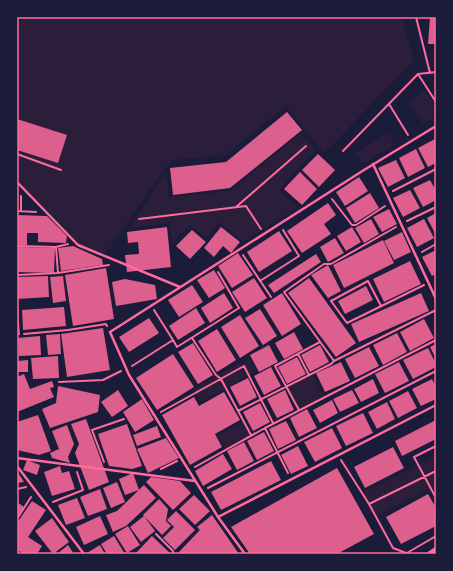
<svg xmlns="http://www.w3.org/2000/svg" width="453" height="571" viewBox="0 0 453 571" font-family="Poppins,sans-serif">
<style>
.green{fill:#2a1e3b}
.building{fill:#dd5f8e}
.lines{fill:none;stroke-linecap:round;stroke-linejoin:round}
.path{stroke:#ff6b9d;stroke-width:2}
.service{stroke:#ff6b9d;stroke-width:2.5}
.tertiary{stroke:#ff6b9d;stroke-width:6}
.neatline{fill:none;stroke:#ff6b9d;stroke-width:1.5}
</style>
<rect width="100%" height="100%" fill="#1b1b3a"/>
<path class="green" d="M17,17H402L414,61L324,153L286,106L226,155L171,160L105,254L79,244L17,181Z
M425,91L436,108V116L423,124L409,101Z
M388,133L395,144L363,164L356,152Z
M300,134L316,150L279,190L298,207L243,242L219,222L206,239L190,225L172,244L170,223L129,228L167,171L169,197L230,191Z
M249,358L256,371L201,402L193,389Z
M312,373L324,397L297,411L285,387Z
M244,421L252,436L226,450L218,435Z
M436,456V486L374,517L362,493Z"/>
<path class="building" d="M430,17H436V44H428Z
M287,112L302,130L230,188L173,195L170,168L226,162Z
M17,119L67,135L58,163L17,150Z
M435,139L436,163L428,167L418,148Z
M416,149L425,168L408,177L399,158Z
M318,154L335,170L319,187L302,170Z
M396,160L405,178L388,187L378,168Z
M300,172L317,189L302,205L284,189Z
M359,177L368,191L345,206L336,192Z
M430,180L436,191V200L423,207L413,188Z
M410,190L420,208L403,217L393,198Z
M370,193L379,208L355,223L346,208Z
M328,203L336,215L324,224L331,234L302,253L287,231Z
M389,209L397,224L382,232L373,217Z
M436,213V235L427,218Z
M17,215L47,216L67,236L66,243L38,242V233H27V245H17Z
M371,219L379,234L364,243L355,228Z
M424,219L434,238L417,247L407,228Z
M167,227L171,267L127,272L125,255L139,254L138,242L128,243L127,232Z
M221,227L240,242L231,253L223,246L214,257L204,248Z
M352,227L361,242L346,251L337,236Z
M192,230L206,242L190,259L176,246Z
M279,231L292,251L259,272L247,252Z
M402,232L411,252L394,260L384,241Z
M335,238L344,253L328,262L320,247Z
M383,240L394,263L344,288L333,265Z
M73,246L102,259L103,265L61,271L58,248Z
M17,247L55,248L54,273L17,272Z
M436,250V274L432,276L422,257Z
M238,253L253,275L232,288L218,266Z
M316,254L321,262L274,293L268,285Z
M410,261L421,284L384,302L373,279Z
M328,265L341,291L328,298L311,275Z
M106,268L114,319L73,326L65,275Z
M214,270L225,288L209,298L197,280Z
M48,276L49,297L17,299V277Z
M63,276L66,301L53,303L50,277Z
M254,278L267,298L245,312L232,292Z
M309,278L356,343L336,357L288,293Z
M125,279L155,285L157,299L116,306L112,282Z
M192,285L203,302L179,317L168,300Z
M366,286L373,300L345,314L338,301Z
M224,293L233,308L210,323L201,308Z
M282,293L301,324L282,336L263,305Z
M421,293L429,311L359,342L351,324Z
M64,307L66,326L23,330L22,310Z
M196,308L205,323L178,340L169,326Z
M260,309L277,336L263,345L245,318Z
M17,310H18L20,335H17Z
M240,315L259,346L240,358L221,327Z
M149,318L159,333L129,352L119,337Z
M424,319L434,338L410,351L400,332Z
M103,328L110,370L67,377L61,334Z
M217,329L236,360L217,372L198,341Z
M294,332L303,349L284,359L275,343Z
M397,333L407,352L383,365L373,345Z
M60,334L61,354L48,355L46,335Z
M40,336L41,355L19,356L18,338Z
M193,343L213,375L198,384L178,352Z
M436,344V359L430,347Z
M269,345L278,362L259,372L250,355Z
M320,345L329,362L310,372L301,355Z
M369,347L379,366L355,378L345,359Z
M428,348L436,364V367L413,379L403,360Z
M173,354L194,387L157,410L136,378Z
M58,356L59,378L33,379L31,358Z
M297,357L306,374L287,384L278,367Z
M28,360V372H17V361Z
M341,362L350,381L325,392L316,373Z
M399,362L409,381L385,393L375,374Z
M271,367L281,386L264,395L254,376Z
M24,374L30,389L52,381L54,387L50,388L54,397L17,412V377Z
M248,378L257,397L240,406L230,387Z
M373,379L379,393L361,402L354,389Z
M432,379L436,387V399L421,406L412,389Z
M58,386L100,395L98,412L50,428L42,409L56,403Z
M118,390L128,406L112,417L101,402Z
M285,390L294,410L277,418L267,399Z
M352,390L359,403L340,412L333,399Z
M408,391L417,408L398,418L389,401Z
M224,392L240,420L215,434L222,447L190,465L162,415L194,397L199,406Z
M142,399L154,420L135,432L123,412Z
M332,400L338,413L320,423L313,410Z
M387,402L395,419L377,429L368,412Z
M260,403L270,422L253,431L243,412Z
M307,409L317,428L299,437L290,418Z
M363,413L373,433L346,446L336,426Z
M38,415L51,451L39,455L17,450V422Z
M86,419L109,482L89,490L75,453L79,444L71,424Z
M436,420V439L402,456L395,441Z
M286,421L296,440L278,449L269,429Z
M127,424L142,466L132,469L109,466L98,434Z
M67,425L74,444L68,457L70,463L52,458L50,453L59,449L52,431Z
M157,426L161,437L137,446L133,435Z
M332,428L342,448L315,462L304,442Z
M264,432L274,451L257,460L247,441Z
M166,438L179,458L148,473L137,449Z
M244,442L254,461L237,470L227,451Z
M298,446L308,466L291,474L281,455Z
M393,447L404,468L365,488L354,467Z
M223,454L232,469L203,486L195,471Z
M27,460L40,465L37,475L23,470Z
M271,461L281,480L221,510L211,492Z
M60,466L62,473L69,471L75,489L52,496L44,472Z
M337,468L374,534L337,554H250L231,527Z
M17,471L24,482L17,483Z
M133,473L139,490L125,495L119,479Z
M151,477L180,481L191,493L173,510L146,482Z
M117,482L125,502L111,508L103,488Z
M144,485L156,498L126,526L113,532L106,515L117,511Z
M100,489L107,509L88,516L80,497Z
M428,494L436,508V526L401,544L386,517Z
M194,495L210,511L195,525L179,509Z
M77,498L85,518L66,525L58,505Z
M159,499L168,509L166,521L171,526L162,535L143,515Z
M32,501L46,510L28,537L42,546L37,554H24L17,550V523Z
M17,502L24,507L17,517Z
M176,511L195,530L175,550L163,538L174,527L167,520Z
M212,515L239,554H177L200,530L197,527Z
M100,516L108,534L84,545L76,527Z
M144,516L155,531L141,542L130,527Z
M52,518L69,542L53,554L35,531Z
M128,526L140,545L127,553L115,534Z
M114,536L125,554H107L101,544Z
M152,536L171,554H135Z
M68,545L74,554H57Z
M100,545L105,554H87V553Z"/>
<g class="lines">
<path class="path" d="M416,17L430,73
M418,74L436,102
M389,104L408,135
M343,151L418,74L436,72
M17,154L61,170
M393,191L436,169
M332,199L352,225H356L385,206
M236,207L306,146
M17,211L36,212
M21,211V196
M139,219L246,206L261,229
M407,221L436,207
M396,227L331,264H324L284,292L334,361L436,310
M17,246L56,247L58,273
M56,247L68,244
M422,252L436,244
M243,255L271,297
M17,275L58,273L109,265
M260,281L299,256L283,230
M381,306L368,281L331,301L347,323L424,285
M24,334L68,330L106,324L107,326
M192,338L216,375L221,379L251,435
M173,340L177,347L239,308L218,272
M298,354L309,375
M132,366L173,340L154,310
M59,382L103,380L121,371
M299,410L275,366L320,342
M238,411L331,364L334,361
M161,412L244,366L273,423
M265,428L288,473
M436,446L414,457L436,498
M341,460L369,504L436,471
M104,462L92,430L124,419
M195,467L265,428L436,340
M161,469L177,461
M208,488L436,371
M17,489L26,487
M53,502L83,490L77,472
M369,504L393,548L406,553
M17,519L31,497
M156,534L173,551V554
M407,553L436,536"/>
<path class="service" d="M373,164L436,299
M17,182L78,245L180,287
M17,458L195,481
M17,466L84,554
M218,517L436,405
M245,554L218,517L129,375L110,332L364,170L436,126"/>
<path class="tertiary" d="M430,554L436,550"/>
</g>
<rect width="453" height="571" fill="none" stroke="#1b1b3a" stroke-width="36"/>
<rect x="18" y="18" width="417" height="535" class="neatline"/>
</svg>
